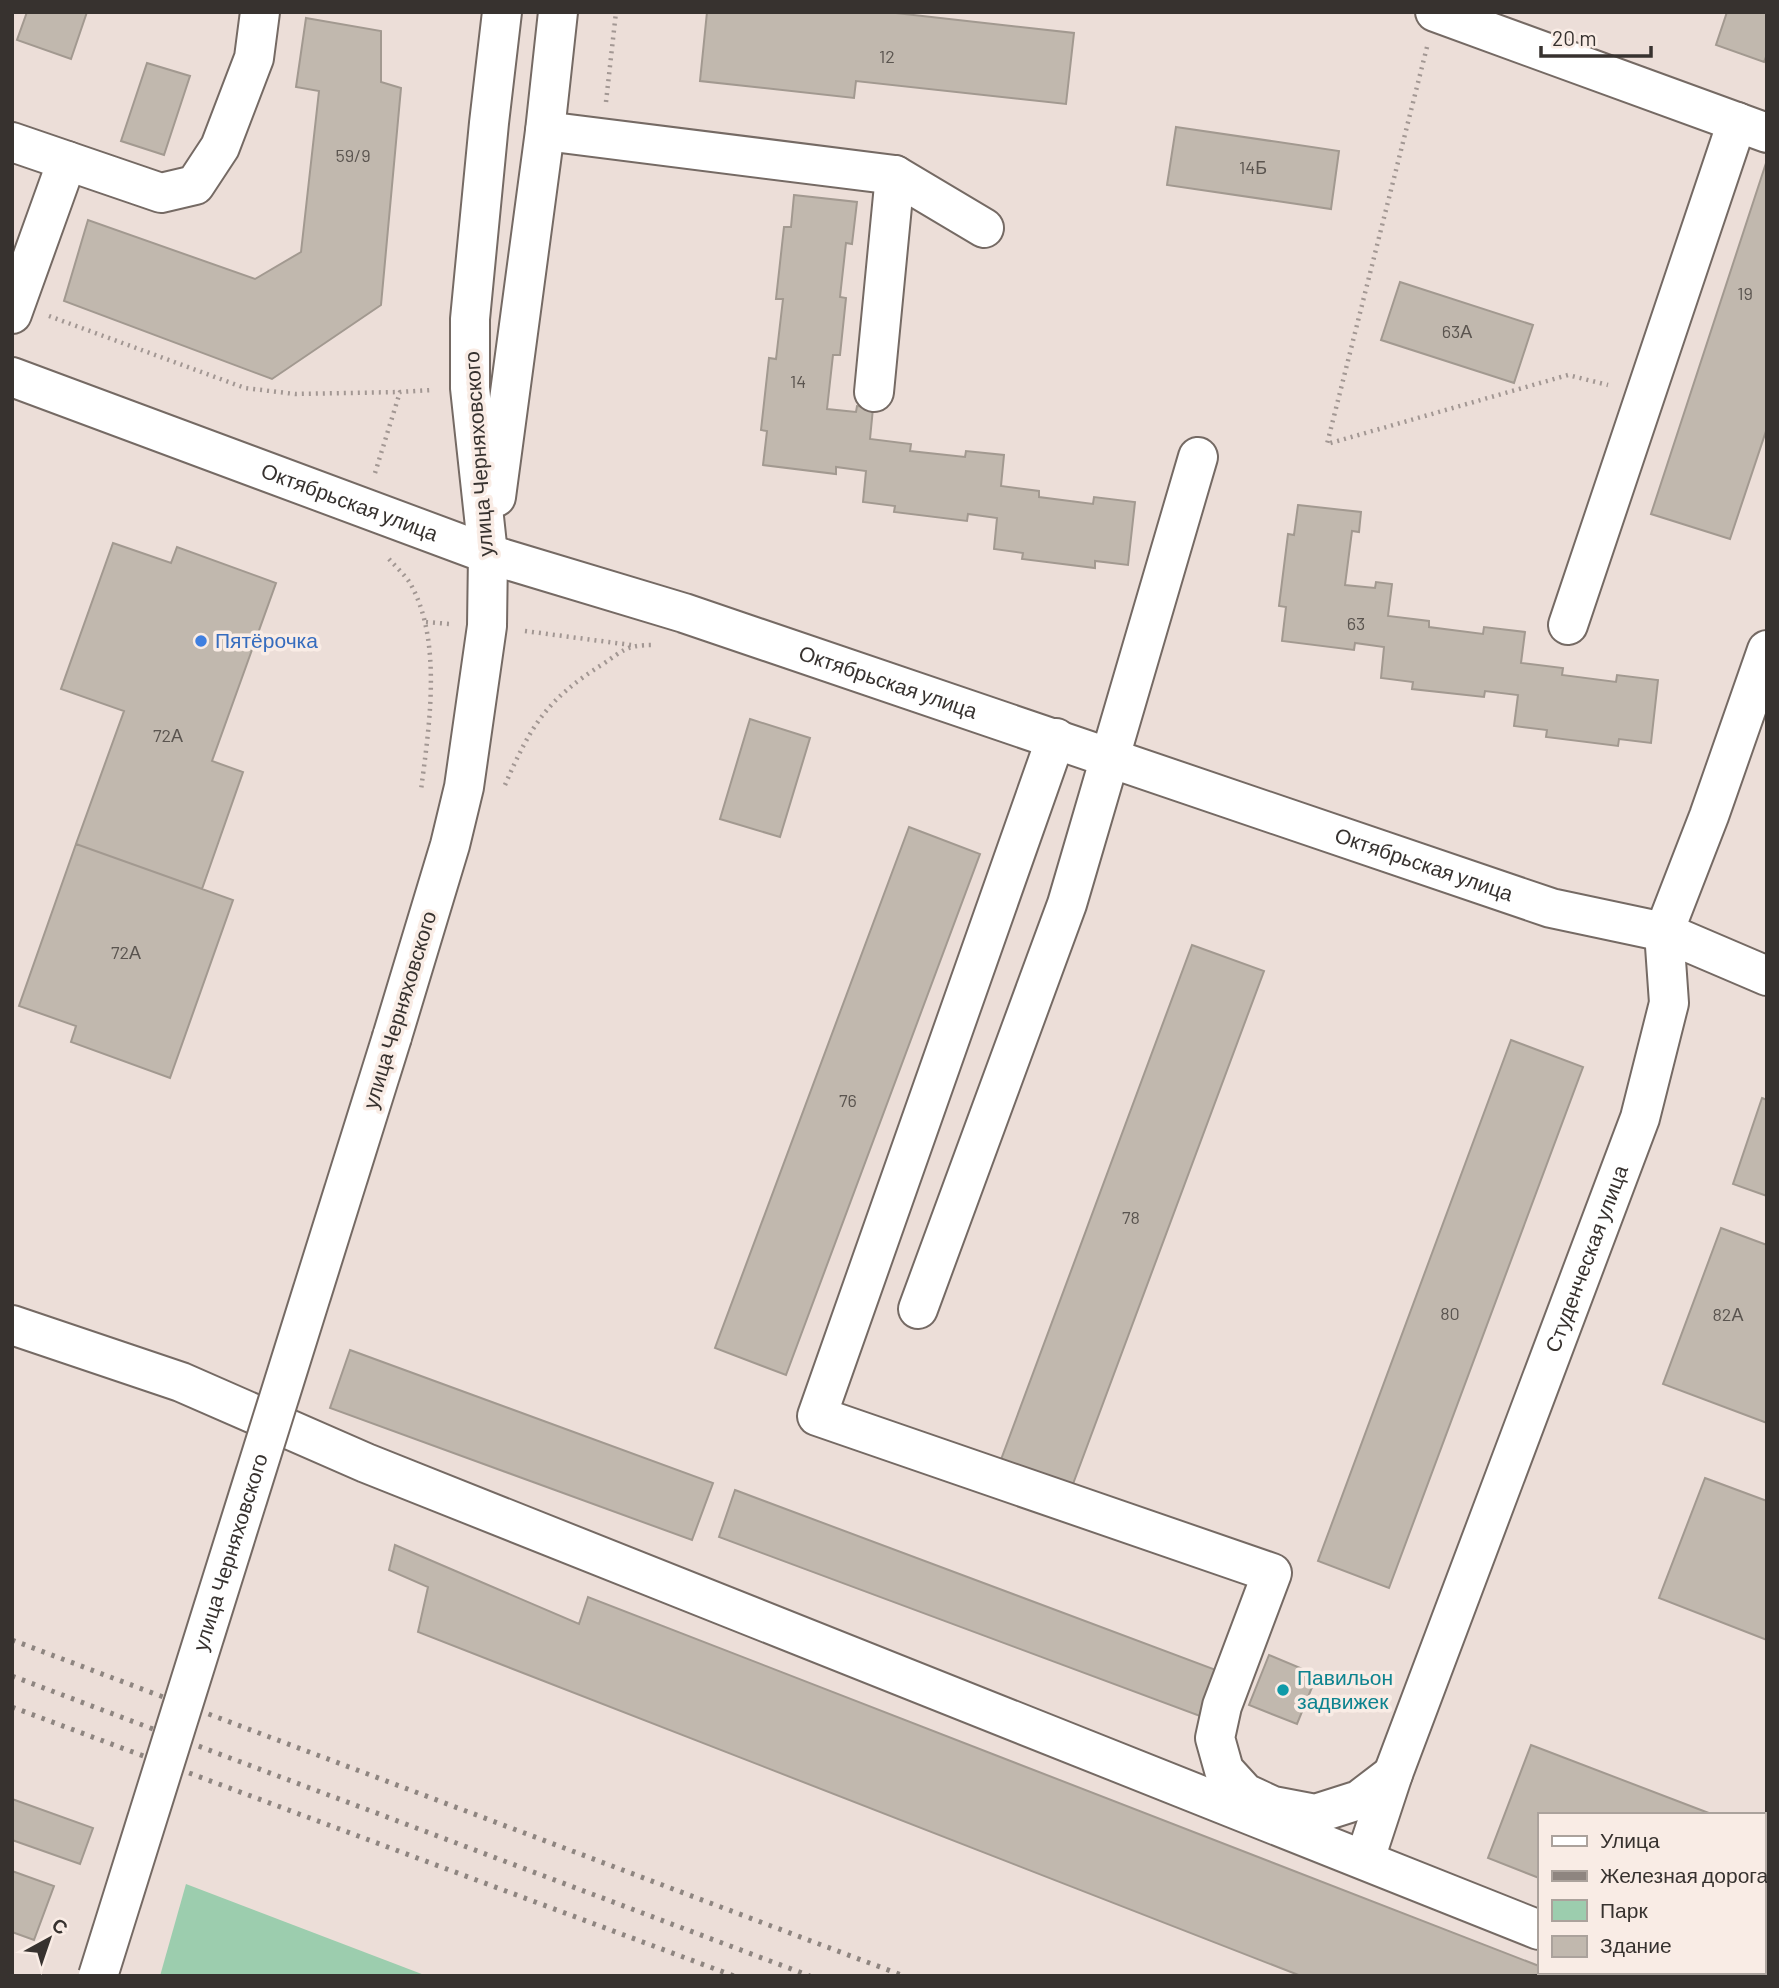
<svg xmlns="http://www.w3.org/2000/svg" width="1779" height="1988" viewBox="0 0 1779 1988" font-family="Barlow,sans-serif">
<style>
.green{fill:#9ccdae}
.building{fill:#c1b8ae;stroke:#a29990;stroke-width:2}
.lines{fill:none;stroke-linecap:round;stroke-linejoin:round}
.minor-casing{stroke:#756a64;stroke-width:42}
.path{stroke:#a29793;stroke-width:4.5;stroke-dasharray:2 5;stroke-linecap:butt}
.minor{stroke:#fff;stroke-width:38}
.rail{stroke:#8e8580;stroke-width:5;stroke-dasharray:3.5 7;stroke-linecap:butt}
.minor-bridge-casing{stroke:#756a64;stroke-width:42;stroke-linecap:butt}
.minor-bridge{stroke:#fff;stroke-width:38}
.shop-dot{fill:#3f7fe0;stroke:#f9ece5;stroke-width:2.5}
.culture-dot{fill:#0f9aa8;stroke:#f9ece5;stroke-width:2.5}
.labels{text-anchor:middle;stroke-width:7;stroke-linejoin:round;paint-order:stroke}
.number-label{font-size:18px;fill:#5a544f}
.street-label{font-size:21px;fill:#37322f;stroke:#f9ece5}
.shop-label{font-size:21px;fill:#366cbe;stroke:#f9ece5;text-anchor:start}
.culture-label{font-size:21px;fill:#0d838f;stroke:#f9ece5;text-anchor:start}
</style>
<rect width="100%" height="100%" fill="#ecded8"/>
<path class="green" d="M186,1884L427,1976H160Z"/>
<path class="building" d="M27,12H87L71,59L17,40Z
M707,12H887L1074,33L1066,104L856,81L854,98L700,81Z
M1727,12H1767V54L1764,62L1716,45Z
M306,18L381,31V82L401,88L381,305L272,379L64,301L88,220L255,279L301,252L319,91L296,87Z
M147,63L190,76L164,155L121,141Z
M1176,127L1339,151L1331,209L1167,185Z
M1767,160V428L1730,539L1651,514Z
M794,195L857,202L852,244L846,243L840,297L846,298L840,355H833L827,409L856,412L857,406L873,408L870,439L911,444L910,451L965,457L966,451L1004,455L1001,486L1039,491V497L1093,504L1094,497L1135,502L1128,565L1095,561V568L1022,559L1023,553L994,549L997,518L968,514L967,521L894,512L895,506L863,502L866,471L836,467V474L763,465L767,431L761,430L769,358L776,359L783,299H776L784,227H791Z
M1400,282L1533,325L1514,383L1381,340Z
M1298,505L1361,512L1359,532L1352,531L1345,585L1375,588L1376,582L1392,584L1388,616L1429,621V627L1483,634L1484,627L1525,632L1521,663L1563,668L1562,675L1616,682L1617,675L1658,680L1651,743L1619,739L1618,746L1546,737L1547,730L1514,726L1518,695L1485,691L1484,697L1412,689L1413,682L1381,678L1384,647L1355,643L1354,650L1282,641L1286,607L1279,606L1288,534L1294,535Z
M113,543L171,563L177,547L276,583L212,761L243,772L202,889L76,844L124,711L61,689Z
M750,719L810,738L780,837L720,819Z
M909,827L980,854L786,1375L715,1348Z
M76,844L233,900L170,1078L71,1042L76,1026L19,1006Z
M1192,945L1264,971L1070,1492L999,1465Z
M1511,1040L1583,1067L1389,1588L1318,1561Z
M1762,1098L1767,1100V1196L1733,1184Z
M1721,1228L1767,1245V1423L1663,1384Z
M350,1350L713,1483L692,1540L330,1408Z
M1705,1478L1767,1501V1640L1659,1598Z
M735,1490L1224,1673L1208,1719L719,1537Z
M395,1545L579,1624L588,1597L1539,1966V1972H1555L1564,1976H1301L418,1632L428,1587L389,1570Z
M1269,1655L1317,1675L1297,1724L1249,1705Z
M1531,1745L1714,1815H1539V1878L1488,1858Z
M12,1799L93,1828L80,1864L12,1840Z
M12,1871L54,1886L34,1940L12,1932Z
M1767,1878V1958L1763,1957V1887Z"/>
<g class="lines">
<defs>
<g id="minor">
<path d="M1435,12L1767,133"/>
<path d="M545,131L895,175L984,228"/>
<path d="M12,142L161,193L195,185L220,147L254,58L260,12"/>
<path d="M12,314L67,161"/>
<path id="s1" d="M12,377L488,554L684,613L1551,908L1664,932L1767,976"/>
<path d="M874,392L895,175"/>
<path d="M496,497L545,131L558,12"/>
<path d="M1568,625L1737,122"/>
<path d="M1056,738L817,1416L1272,1573L1222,1706L1215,1738L1224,1770L1245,1793L1273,1806L1315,1814L1359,1800L1393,1774"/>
<path d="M392,1037L450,845L464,787L487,626L488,554L470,388V319L489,123L502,12"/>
<path d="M918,1309L1067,904L1198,457"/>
<path d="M12,1325L181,1382L366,1463L1539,1930"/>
<path id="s2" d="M1365,1859L1393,1774L1640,1118L1669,1003L1664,932L1709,816L1767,650"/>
<path d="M1642,1972L1651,1976"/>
</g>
</defs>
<use href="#minor" class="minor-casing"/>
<path class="path" d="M1427,47L1327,444L1568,375L1608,385
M606,102L616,12
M49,316L245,388L295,394L400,392
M375,473L400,392L432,390
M389,559C396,567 405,575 410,583C443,641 429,727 421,790
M426,622L450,624
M525,631L631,645
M505,785C531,725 547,699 603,664C624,650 626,645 653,645"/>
<use href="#minor" class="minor"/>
<path class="rail" d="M12,1640L904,1976
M12,1676L810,1976
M12,1707L734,1976"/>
<defs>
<g id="minor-bridge">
<path id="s3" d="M98,1976L392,1037"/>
</g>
</defs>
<use href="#minor-bridge" class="minor-bridge-casing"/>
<use href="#minor-bridge" class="minor-bridge"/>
</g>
<circle class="shop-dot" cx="201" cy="641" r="7"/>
<circle class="culture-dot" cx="1283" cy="1690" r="7"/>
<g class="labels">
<g class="number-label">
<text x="887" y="63">12</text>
<text x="353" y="162">59/9</text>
<text x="1253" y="174">14Б</text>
<text x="1745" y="300">19</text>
<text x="1457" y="338">63А</text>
<text x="798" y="388">14</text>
<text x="1356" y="630">63</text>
<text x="168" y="742">72А</text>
<text x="126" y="959">72А</text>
<text x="848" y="1107">76</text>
<text x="1131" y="1224">78</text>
<text x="1450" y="1320">80</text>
<text x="1728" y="1321">82А</text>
</g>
<g class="street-label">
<text transform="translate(479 454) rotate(-94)" y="7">улица Черняховского</text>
<text dy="7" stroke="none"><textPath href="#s1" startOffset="360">Октябрьская улица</textPath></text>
<text dy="7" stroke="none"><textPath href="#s1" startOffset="928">Октябрьская улица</textPath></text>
<text dy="7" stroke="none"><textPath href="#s1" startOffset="1494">Октябрьская улица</textPath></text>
<text transform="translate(400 1010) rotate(-73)" y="7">улица Черняховского</text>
<text dy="7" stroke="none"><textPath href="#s2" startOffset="640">Студенческая улица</textPath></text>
<text dy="7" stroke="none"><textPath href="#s3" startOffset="444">улица Черняховского</textPath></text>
</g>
<g class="shop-label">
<text x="215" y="648">Пятёрочка</text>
</g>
<g class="culture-label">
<text x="1297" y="1685">Павильон<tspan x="1297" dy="24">задвижек</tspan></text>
</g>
</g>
<rect width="1779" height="1988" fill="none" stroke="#37322f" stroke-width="28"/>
<rect x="1538" y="1813" width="228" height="161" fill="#f9ece5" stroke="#aba29c" stroke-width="2"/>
<rect x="1552" y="1836" width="35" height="10" fill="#ffffff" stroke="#aba29c" stroke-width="2"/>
<text x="1600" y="1848" font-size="21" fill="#37322f">Улица</text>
<rect x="1552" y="1871" width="35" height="10" fill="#8e8580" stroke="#aba29c" stroke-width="2"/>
<text x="1600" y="1883" font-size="21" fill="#37322f">Железная дорога</text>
<rect x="1552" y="1900" width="35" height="21" fill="#9ccdae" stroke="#aba29c" stroke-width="2"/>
<text x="1600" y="1918" font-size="21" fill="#37322f">Парк</text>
<rect x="1552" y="1936" width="35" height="21" fill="#c1b8ae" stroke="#aba29c" stroke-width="2"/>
<text x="1600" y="1953" font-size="21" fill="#37322f">Здание</text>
<g transform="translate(49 1939) rotate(40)" stroke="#f9ece5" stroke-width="5" paint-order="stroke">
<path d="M0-5L12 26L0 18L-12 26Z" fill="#37322f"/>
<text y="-10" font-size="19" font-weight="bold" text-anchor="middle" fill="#37322f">С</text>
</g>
<path d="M1541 46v10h110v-10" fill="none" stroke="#37322f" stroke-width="3.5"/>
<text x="1552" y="46" font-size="21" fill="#37322f" stroke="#f9ece5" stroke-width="5" paint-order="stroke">20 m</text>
</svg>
